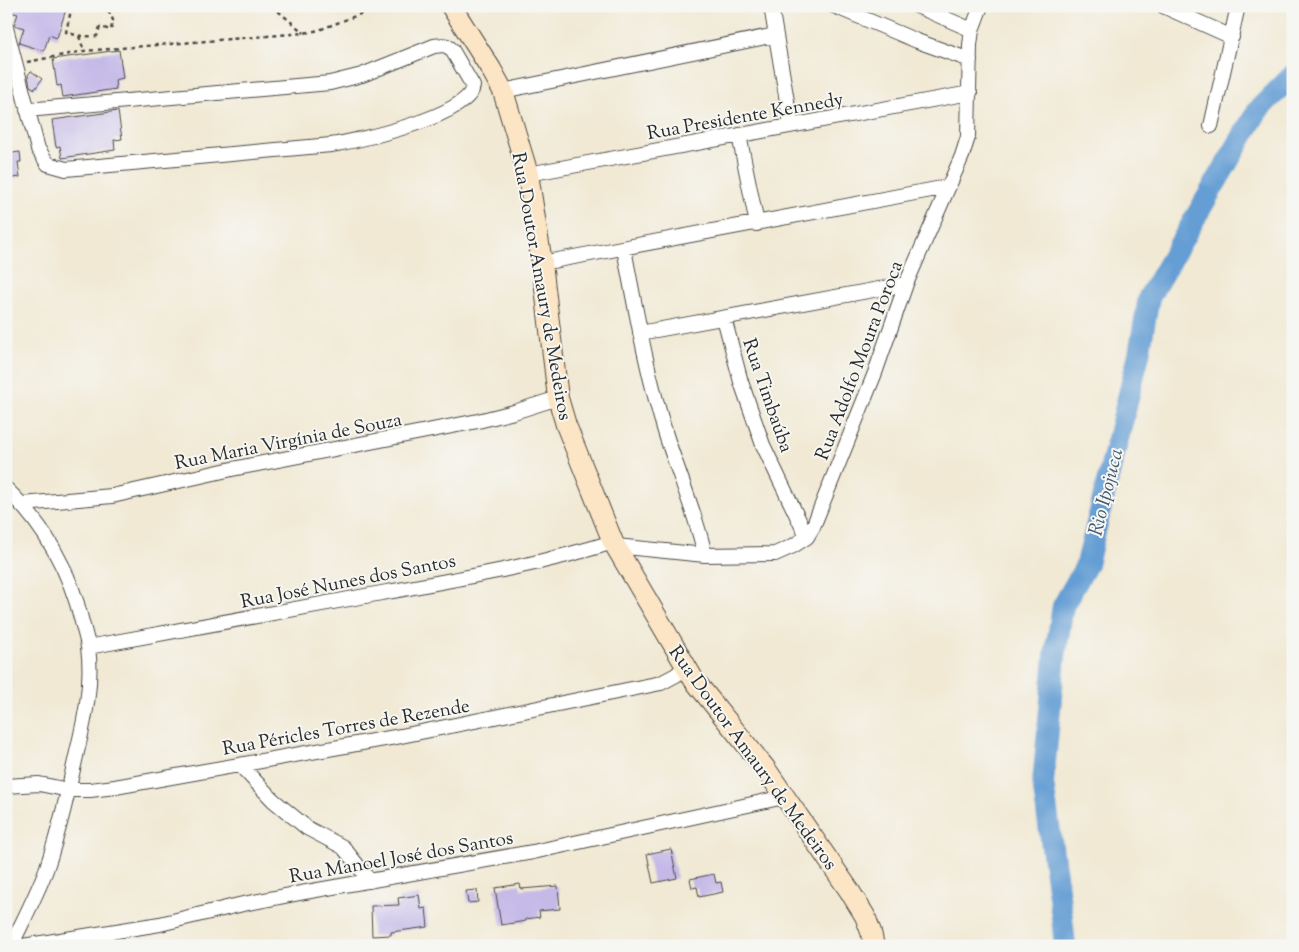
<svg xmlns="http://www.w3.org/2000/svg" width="1299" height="952" viewBox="0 0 1299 952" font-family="'Sorts Mill Goudy',serif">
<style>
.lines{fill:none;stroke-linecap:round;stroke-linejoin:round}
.river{stroke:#659ed4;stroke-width:22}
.building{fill:#c5b9e8}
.street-casing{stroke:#494844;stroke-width:16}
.secondary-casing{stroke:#494844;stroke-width:22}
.path{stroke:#494844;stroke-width:2.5;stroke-dasharray:4 4;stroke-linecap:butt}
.street{stroke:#fff;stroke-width:14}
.secondary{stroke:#fce5c4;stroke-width:20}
.labels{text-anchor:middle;stroke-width:4;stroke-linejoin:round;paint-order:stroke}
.street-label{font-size:19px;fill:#2b2b2b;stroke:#f6f6f2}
.water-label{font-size:20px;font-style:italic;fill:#42596f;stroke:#f6f6f2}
</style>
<rect width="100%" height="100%" fill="#f6f6f2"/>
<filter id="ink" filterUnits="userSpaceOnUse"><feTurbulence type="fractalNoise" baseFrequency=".02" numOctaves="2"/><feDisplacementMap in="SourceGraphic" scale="10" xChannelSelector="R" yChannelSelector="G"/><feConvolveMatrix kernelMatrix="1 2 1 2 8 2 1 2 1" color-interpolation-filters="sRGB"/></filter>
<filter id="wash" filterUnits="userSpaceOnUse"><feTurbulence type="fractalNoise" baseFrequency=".0096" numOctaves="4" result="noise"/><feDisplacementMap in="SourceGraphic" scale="20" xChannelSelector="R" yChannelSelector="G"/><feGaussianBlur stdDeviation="1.12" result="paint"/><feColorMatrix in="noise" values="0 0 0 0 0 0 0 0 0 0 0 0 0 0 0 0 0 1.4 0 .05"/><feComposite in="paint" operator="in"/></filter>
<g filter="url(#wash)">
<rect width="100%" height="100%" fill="#f1e9d4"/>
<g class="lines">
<path class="river" d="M1065,946L1062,917L1043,783L1055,656L1063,606L1087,564L1139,354L1149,297L1258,110L1293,75"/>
</g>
<g id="blocks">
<path class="building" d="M6,6H67L57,38L49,35L44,51L19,43L24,28L14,25L18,14L6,11Z
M119,50L123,78L115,80L116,89L63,97L61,85L57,86L53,59Z
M31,71L42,79L35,89L30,86L28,75Z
M118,111L122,139L114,140L115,150L62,158L60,146L56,147L52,120Z
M20,152L21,162H18L20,177L6,179V154Z
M671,849L677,878L653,883L647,854Z
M714,874L716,883L721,882L723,892L699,897L697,887L692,888L690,879Z
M520,884L521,889L558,886L560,909L539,911L540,917L526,919V921L501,925L495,888Z
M477,890L478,902L468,903L466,891Z
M419,895L421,909L426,908L428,927L391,932V935L372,936L371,906L399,905L398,898Z"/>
</g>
</g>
<g filter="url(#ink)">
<use href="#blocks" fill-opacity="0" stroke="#494844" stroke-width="1"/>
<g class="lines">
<defs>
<path id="street" d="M771,6L791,125
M834,6L917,41L970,60
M917,6L972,30
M1163,6L1232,37
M6,28L38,149L48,164L66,169L331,145C357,141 470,116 473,86L452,50C446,44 442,45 434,46L362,75L330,83L27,110
M503,91L775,35
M1211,126L1238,6
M739,135L757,224
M528,174L970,93
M624,249C636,311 647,374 666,435C679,475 696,514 705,555
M542,263L947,187
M724,318L741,382L763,445L807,537
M640,333L906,284
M6,489C44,524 70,571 82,622C84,630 87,639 88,647C93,683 85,718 77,752C68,792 59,832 46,870C36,896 23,921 11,946
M23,504L112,496L232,469L478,421L514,412L558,398
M616,546L705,555L775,554L793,546L807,537L813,527L875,373L906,284L962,156L968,137L970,45L972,30L981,6
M88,647C188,629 288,611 387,592C463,578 539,565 613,542
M240,765L273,800L307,828L343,847L370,881
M6,786L39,784L69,790H90L115,787L401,736L661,683L676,675L685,667
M23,946L160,924L243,904L300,893L533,852L784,797"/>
<path id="secondary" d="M451,6L491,69L503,91L528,174L542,263L558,398L566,425L613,542L694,680L765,768L849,890L865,916L871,932L874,946"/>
</defs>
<use href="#street" class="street-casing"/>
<use href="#secondary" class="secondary-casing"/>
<path class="path" d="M72,6L66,32C77,36 85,37 97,36L100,27L111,30L113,20L106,6
M272,6L304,33
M79,36L84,51
M27,62L84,51L304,33L319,30L381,6"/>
<use href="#street" class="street"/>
<use href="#secondary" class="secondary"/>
</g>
</g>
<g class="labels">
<g class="street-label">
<text transform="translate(745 115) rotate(-10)" y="7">Rua Presidente Kennedy</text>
<text transform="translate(543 286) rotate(80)" y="7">Rua Doutor Amaury de Medeiros</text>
<text transform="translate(858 360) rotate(-69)" y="7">Rua Adolfo Moura Poroca</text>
<text transform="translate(769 395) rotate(71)" y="7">Rua Timbaúba</text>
<text transform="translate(288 440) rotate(-11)" y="7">Rua Maria Virgínia de Souza</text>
<text transform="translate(348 580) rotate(-11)" y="7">Rua José Nunes dos Santos</text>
<text transform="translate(346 726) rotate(-10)" y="7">Rua Péricles Torres de Rezende</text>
<text transform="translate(754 757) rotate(54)" y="7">Rua Doutor Amaury de Medeiros</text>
<text transform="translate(401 856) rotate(-10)" y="7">Rua Manoel José dos Santos</text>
</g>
<g class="water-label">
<text transform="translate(1105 492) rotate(-76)" y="7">Rio Ipojuca</text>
</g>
</g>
<rect width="1299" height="952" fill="none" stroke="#f6f6f2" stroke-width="25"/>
</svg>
